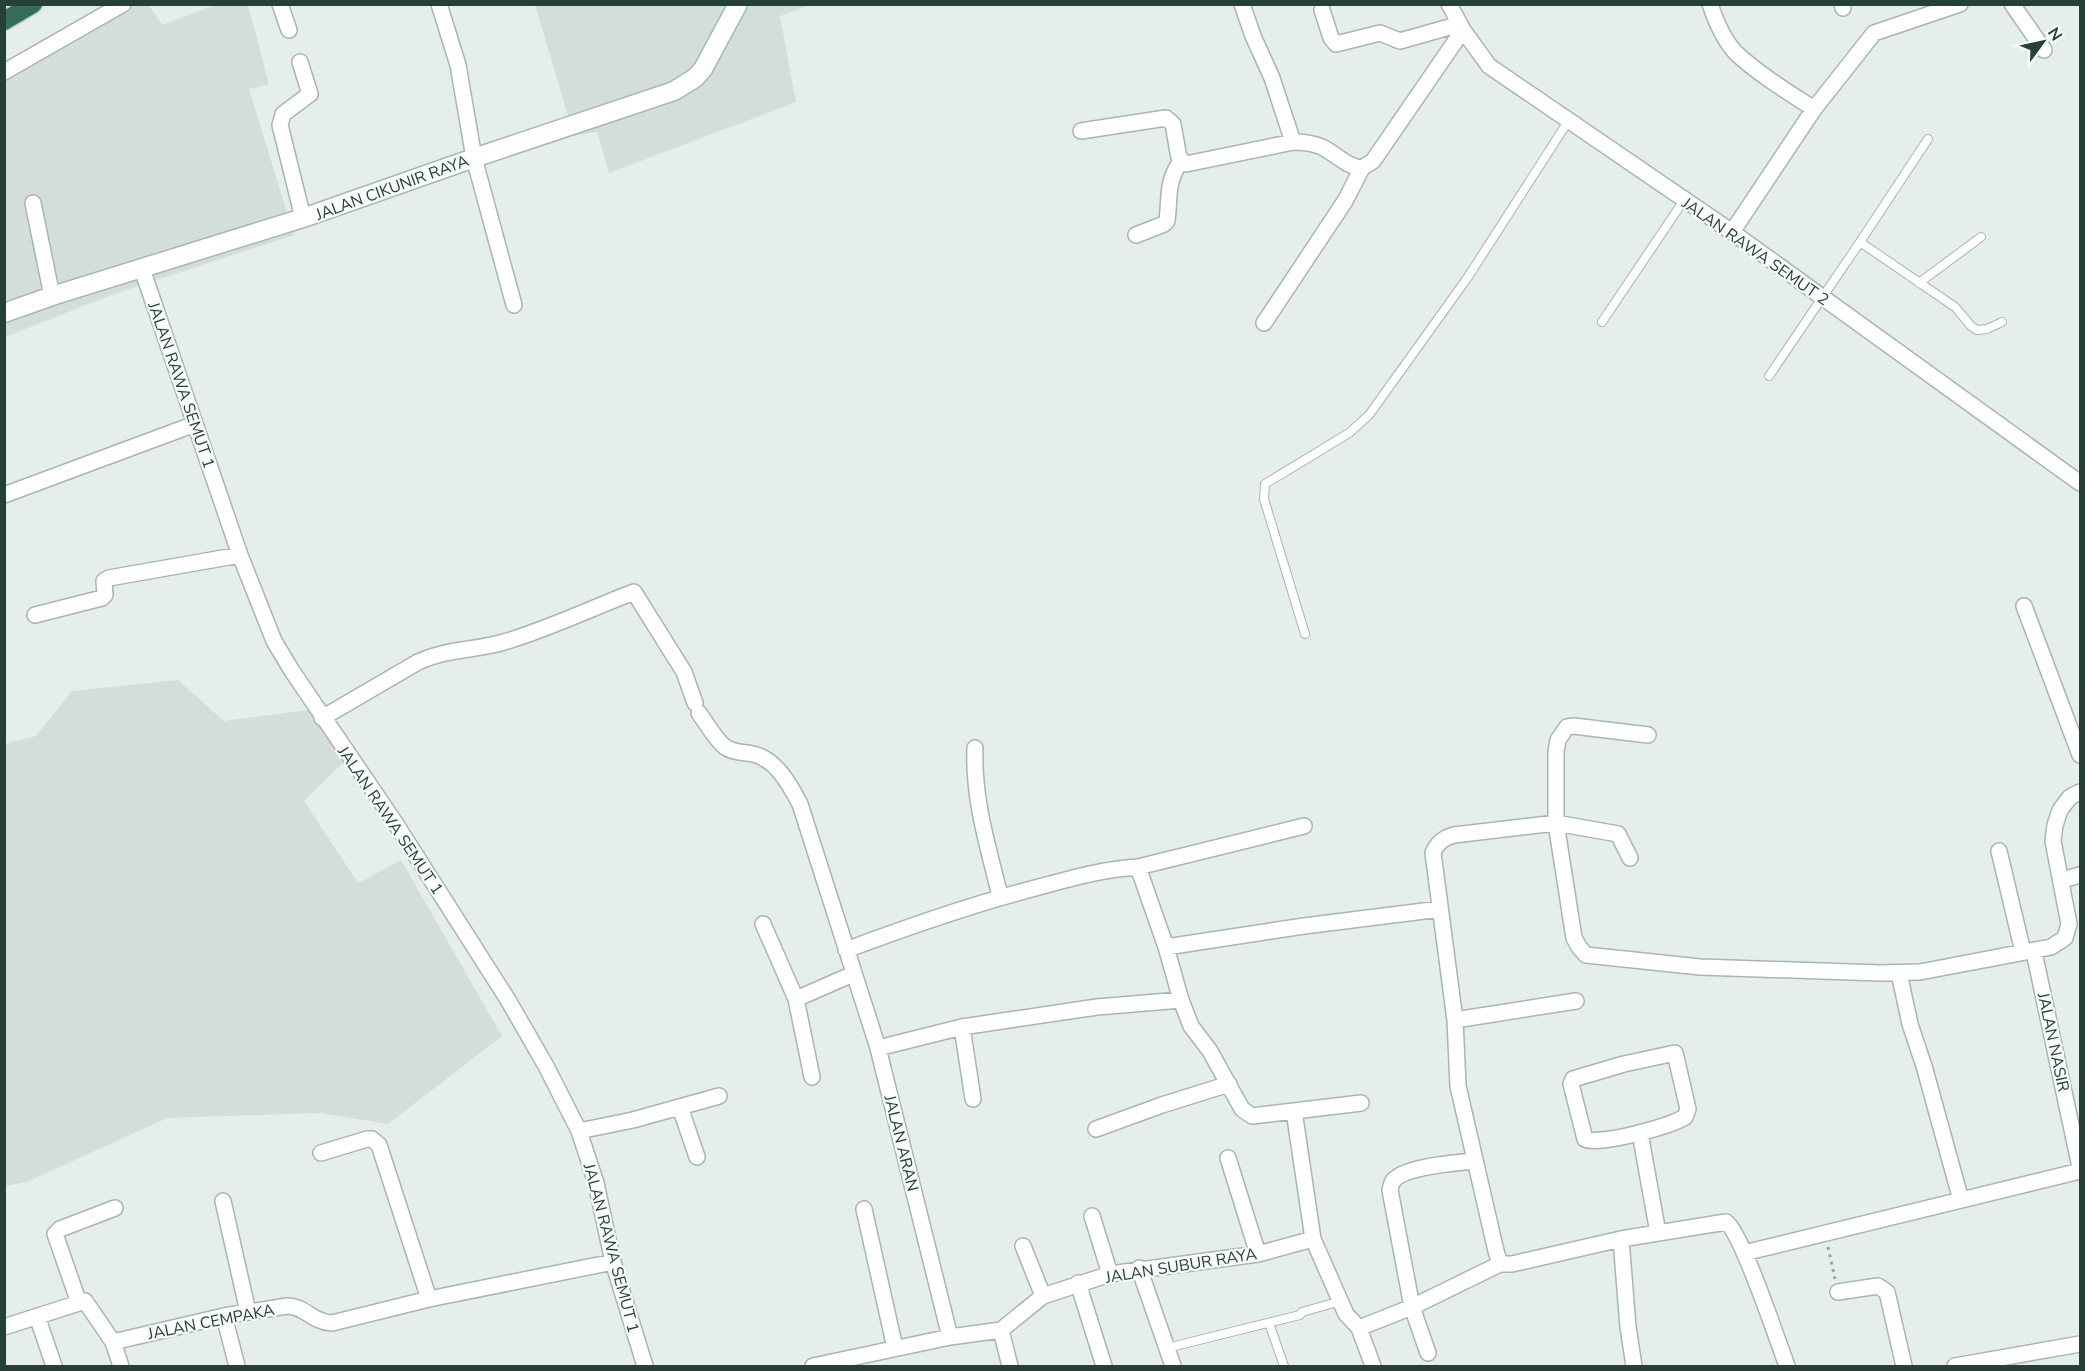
<svg xmlns="http://www.w3.org/2000/svg" width="2085" height="1371" viewBox="0 0 2085 1371" font-family="'Nunito Sans',sans-serif">
<style>
.built{fill:#d4ded9}
.lines{fill:none;stroke-linecap:round;stroke-linejoin:round}
.lane-casing{stroke:#a7b6b1;stroke-width:10}
.street-casing{stroke:#a7b6b1;stroke-width:18}
.secondary-casing{stroke:#a4bab1;stroke-width:21}
.highway-casing{stroke:#c2cac7;stroke-width:21}
.path{stroke:#87b1a2;stroke-width:3;stroke-dasharray:3 4.5;stroke-linecap:butt}
.lane{stroke:#fff;stroke-width:8}
.street{stroke:#fff;stroke-width:15}
.secondary{stroke:#fff;stroke-width:18}
.highway{stroke:#316c5d;stroke-width:18}
.labels{text-anchor:middle;stroke-width:4.5;stroke-linejoin:round;paint-order:stroke}
.street-label{font-size:16px;fill:#244037;stroke:#f6faf8}
</style>
<rect width="100%" height="100%" fill="#e5eeea"/>
<path class="built" d="M103,5H149L162,25L215,5H248L269,84L249,89L294,235L114,294L5,337V61Z
M535,5H811L780,16L796,102L609,173L597,132L574,136Z
M178,680L224,721L308,710L348,758L304,801L358,883L401,860L502,1036L388,1124L320,1113L167,1118L27,1182L5,1186L4,744L36,736L72,691Z"/>
<g class="lines">
<defs>
<path id="lane" d="M1860,242L1928,139
M1919,283L1981,237
M1602,322L1684,200
M1769,376L1860,242L1955,307L1971,326L1977,330L1987,329L2002,322
M1305,634L1264,499L1265,484L1349,433L1369,415L1468,277L1569,120
M1269,1323L1284,1366
M1167,1348L1300,1315L1302,1312L1341,1301"/>
<path id="street" d="M280,4L289,30
M439,4L458,65L474,158L514,305
M1242,4L1253,36L1272,78L1293,142
M1449,4L1463,30L1489,66L1732,232L2080,483
M1710,4C1716,22 1724,41 1737,54C1760,75 1788,92 1814,109
M1842,4L1843,8
M2012,4L2044,50
M1322,10L1331,38L1336,44L1380,33L1400,41L1460,24
M300,62L310,94L283,114L280,125L303,218
M4,72L123,4
M1081,131L1166,118L1173,124L1179,158L1186,164L1293,142C1303,142 1313,143 1322,147C1336,154 1347,167 1362,168
M33,203L52,296
M1732,232L1814,109L1874,33L1960,4
M1136,235L1164,224L1167,221C1170,197 1166,182 1181,161
M142,269L240,555L274,641L292,671L394,821L508,1000L546,1066L579,1131L596,1183L613,1262L645,1366
M1264,323L1345,201L1362,168L1373,161L1463,30
M4,495L195,424
M2024,606L2080,755
M35,615L102,598L105,595L104,581L109,578L240,555
M699,713C707,724 715,739 725,747C733,753 744,752 753,754C776,759 790,785 800,804L878,1048L950,1337
M322,718L418,662C449,648 473,651 504,642C546,630 592,608 634,592L684,672L695,703
M1648,735L1574,726L1567,727L1558,740L1556,752V823L1574,938L1579,947L1586,955L1700,967L1880,973L1920,972L2051,947L2065,938L2069,924L2053,841L2055,825L2060,810L2070,797L2080,792
M975,748C973,800 988,846 1000,896
M1999,851L2023,952
M1630,858L1618,834L1556,823L1454,835C1443,838 1437,843 1433,853L1455,1020L1458,1086L1496,1251L1500,1264H1512L1621,1239L1726,1222C1742,1233 1778,1342 1787,1366
M1138,867L1304,826
M2062,880L2080,875
M763,924L796,999L853,974
M1166,947L1304,926L1440,909
M846,950C910,926 973,904 1039,887C1072,878 1104,869 1138,867L1166,947L1181,1000L1191,1026L1210,1051L1242,1109L1252,1116L1361,1103
M2034,952L2080,1167
M1899,973L1910,1024L1924,1066L1961,1200
M796,999L812,1077
M1455,1020L1576,1001
M962,1027L973,1099
M878,1048L962,1027L1097,1007L1181,1000
M1675,1053L1688,1109L1685,1117C1670,1126 1600,1146 1585,1139L1571,1084L1573,1079L1624,1064Z
M680,1107L697,1157
M1294,1111L1313,1239L1346,1314L1359,1328L1373,1366
M1096,1129L1162,1105L1229,1084
M579,1131L633,1120L719,1096
M1640,1133L1658,1233
M321,1153L367,1139H372L379,1145L429,1299
M1228,1158L1258,1254
M223,1201L248,1312
M864,1209L895,1348
M1092,1216L1110,1274
M1621,1239L1628,1327L1634,1366
M1023,1246L1043,1296
M1744,1253L2080,1171
M1139,1268L1173,1366
M1078,1283L1104,1366
M1838,1292L1878,1286L1887,1292L1904,1366
M79,1303L55,1234L60,1229L115,1208
M37,1316L54,1366
M224,1316L237,1366
M4,1327L85,1301L113,1342L224,1316L287,1306C305,1306 312,1322 332,1323L429,1299L613,1262
M1359,1328L1412,1307L1500,1264
M1001,1330L1010,1366
M113,1342L121,1366
M1428,1353L1412,1307L1390,1190C1391,1187 1391,1184 1393,1181C1404,1166 1457,1163 1475,1161
M813,1366L950,1337L1001,1330L1043,1296L1110,1274L1258,1254L1313,1239
M1955,1366L2080,1344"/>
<path id="secondary" d="M4,313L52,296L303,218L474,158L674,91L695,78L703,69L738,4"/>
<path id="highway" d="M4,21L33,4"/>
</defs>
<use href="#lane" class="lane-casing"/>
<use href="#street" class="street-casing"/>
<use href="#secondary" class="secondary-casing"/>
<use href="#highway" class="highway-casing"/>
<path class="path" d="M1828,1247L1835,1279"/>
<use href="#lane" class="lane"/>
<use href="#street" class="street"/>
<use href="#secondary" class="secondary"/>
<use href="#highway" class="highway"/>
</g>
<g class="labels">
<g class="street-label">
<text transform="translate(392 187) rotate(-20)" y="6">JALAN CIKUNIR RAYA</text>
<text transform="translate(1756 251) rotate(35)" y="6">JALAN RAWA SEMUT 2</text>
<text transform="translate(182 385) rotate(71)" y="6">JALAN RAWA SEMUT 1</text>
<text transform="translate(391 820) rotate(56)" y="6">JALAN RAWA SEMUT 1</text>
<text transform="translate(2054 1042) rotate(78)" y="6">JALAN NASIR</text>
<text transform="translate(902 1143) rotate(76)" y="6">JALAN ARAN</text>
<text transform="translate(612 1248) rotate(75)" y="6">JALAN RAWA SEMUT 1</text>
<text transform="translate(1181 1265) rotate(-9)" y="6">JALAN SUBUR RAYA</text>
<text transform="translate(211 1321) rotate(-11)" y="6">JALAN CEMPAKA</text>
</g>
</g>
<rect width="2085" height="1371" fill="none" stroke="#244037" stroke-width="12"/>
<g transform="translate(2043 42) rotate(57)" stroke="#f6faf8" stroke-width="4.5" paint-order="stroke">
<path d="M0-4.5L10 22L0 15L-10 22Z" fill="#244037"/>
<text y="-9" font-size="16" font-weight="bold" text-anchor="middle" fill="#244037">N</text>
</g>
</svg>
